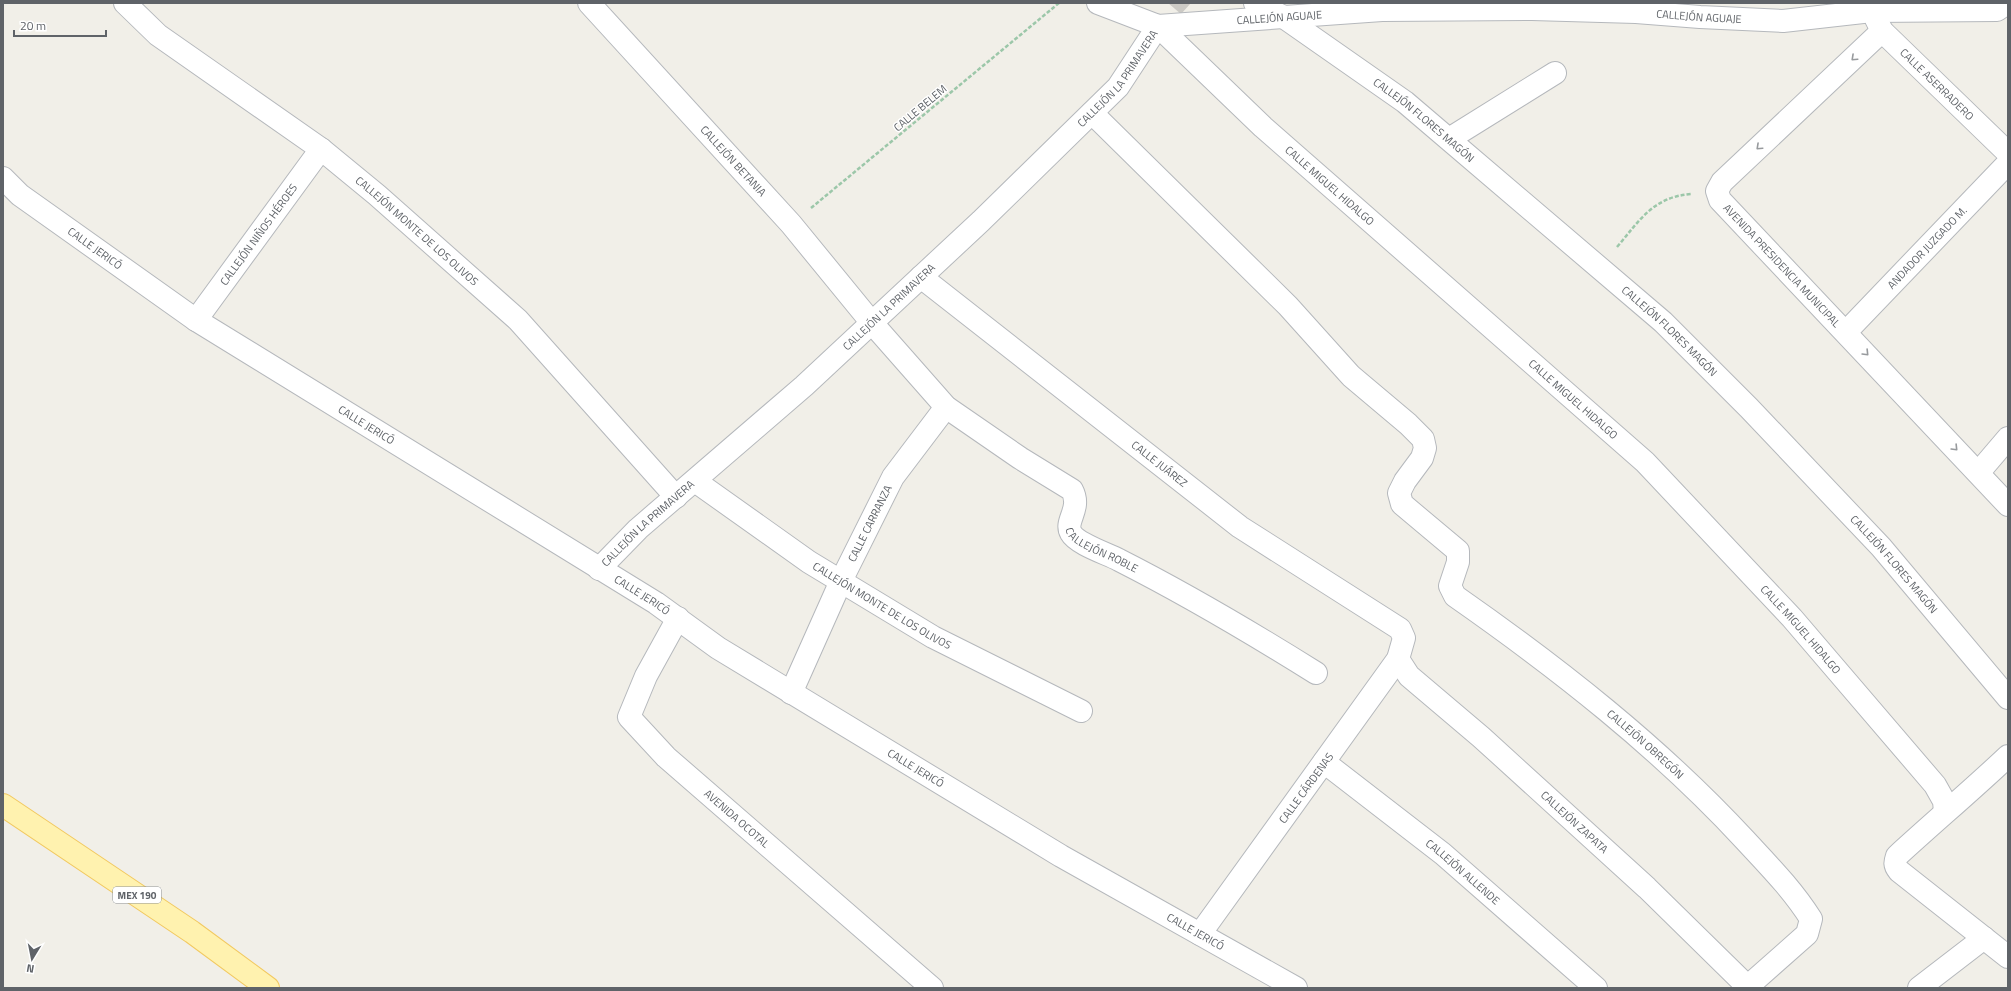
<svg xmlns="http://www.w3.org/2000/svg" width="2011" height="991" viewBox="0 0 2011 991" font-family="'Titillium Web',sans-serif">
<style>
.building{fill:#cccac5}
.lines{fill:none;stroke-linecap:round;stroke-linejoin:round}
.minor-casing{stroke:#b5b8bc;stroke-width:24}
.primary-casing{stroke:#f2c960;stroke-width:24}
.path{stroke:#9cc7a9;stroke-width:2.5;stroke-dasharray:4 2;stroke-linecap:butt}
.minor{stroke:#fff;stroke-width:22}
.primary{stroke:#fff2af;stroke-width:22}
.oneway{stroke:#979a9d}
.labels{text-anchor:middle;stroke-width:3;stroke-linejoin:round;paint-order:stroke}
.shield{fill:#fff;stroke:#8f9295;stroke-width:1}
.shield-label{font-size:10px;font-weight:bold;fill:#5f6368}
.street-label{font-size:11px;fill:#5f6368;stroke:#fff}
</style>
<rect width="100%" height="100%" fill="#f1efe8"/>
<path class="building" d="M1168,3H1191L1181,14Z"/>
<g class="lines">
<defs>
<g id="minor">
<path id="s1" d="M125,3L158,35L321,149L377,195L518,320L676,497"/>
<path id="s2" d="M589,3L791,224L872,323L946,407L1020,458L1072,490C1082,509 1064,521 1071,533C1077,544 1108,554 1119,560C1186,594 1252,633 1316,673"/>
<path id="s3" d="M1098,3L1158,26L1382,10L1532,9L1636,12L1700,17L1783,21L1872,11L1997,10L2007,3"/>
<path id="s4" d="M1255,3L1282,16L1405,102L1663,322L1749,408L1881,547L2008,698"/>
<path id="s5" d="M1876,19L1882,31L2008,153"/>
<path id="s6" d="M1882,31L1722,182L1717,191L1720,200L2008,505"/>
<path id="s7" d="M1092,113L1288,306L1351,376L1408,424L1423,439L1425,448L1422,458L1405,481L1399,493L1402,504L1458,551V562L1450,586L1455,596C1558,668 1659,747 1745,840C1769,866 1792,889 1811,919L1807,934L1746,988"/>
<path d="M1449,139L1555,73"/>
<path id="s8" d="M3,178L20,195L196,320L656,603L718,648L1061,856L1296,988"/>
<path id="s9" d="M921,277L1240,527L1400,629L1404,638L1398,659L1200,934"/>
<path id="s10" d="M196,320L321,149"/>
<path id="s11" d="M1846,332L2008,163"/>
<path d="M1979,472L2008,438"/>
<path id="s12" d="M695,481L809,562L933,637L1081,711"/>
<path id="s13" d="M599,569L638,529L804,386L981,221L1118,87L1158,26L1263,127L1645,462L1792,618L1935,785L1944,801L1945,812"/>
<path id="s14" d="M678,618L646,676L629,717L666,757L932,988"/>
<path id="s15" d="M1398,659L1409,676L1481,737L1647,888L1749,988"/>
<path id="s16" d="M791,693L841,581L893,477L946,407"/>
<path d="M2008,756C1972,790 1934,822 1897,856C1895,862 1894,865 1899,871L2008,957"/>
<path id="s17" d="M1324,762L1443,854L1596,988"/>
<path d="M1919,988L1984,938"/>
</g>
<path id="primary" d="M3,805L192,932L268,988"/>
</defs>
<use href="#minor" class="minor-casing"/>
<use href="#primary" class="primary-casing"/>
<path class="path" d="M811,208L1059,3
M1617,247C1640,220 1653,197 1691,194"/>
<use href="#minor" class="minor"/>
<use href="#primary" class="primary"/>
</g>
<defs><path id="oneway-chevron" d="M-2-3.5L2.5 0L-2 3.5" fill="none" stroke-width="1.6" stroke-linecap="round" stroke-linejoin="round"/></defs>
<g class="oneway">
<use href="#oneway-chevron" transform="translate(1854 58) rotate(137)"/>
<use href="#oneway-chevron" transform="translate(1759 147) rotate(137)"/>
<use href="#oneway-chevron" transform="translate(1866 353) rotate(46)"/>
<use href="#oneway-chevron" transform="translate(1955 448) rotate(46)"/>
</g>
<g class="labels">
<rect class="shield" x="113" y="887" width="48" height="16" rx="3"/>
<g class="shield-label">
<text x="137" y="899">MEX 190</text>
</g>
<g class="street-label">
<text dy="4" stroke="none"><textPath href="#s3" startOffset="606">CALLEJÓN AGUAJE</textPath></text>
<text dy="4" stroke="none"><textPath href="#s3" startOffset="186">CALLEJÓN AGUAJE</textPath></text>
<text dy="4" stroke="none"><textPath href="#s13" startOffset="715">CALLEJÓN LA PRIMAVERA</textPath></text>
<text dy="4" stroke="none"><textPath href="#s5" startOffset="90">CALLE ASERRADERO</textPath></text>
<text transform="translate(920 108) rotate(-40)" y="4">CALLE BELEM</text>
<text dy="4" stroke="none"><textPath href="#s4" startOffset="206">CALLEJÓN FLORES MAGÓN</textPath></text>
<text dy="4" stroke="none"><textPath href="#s2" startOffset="214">CALLEJÓN BETANIA</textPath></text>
<text dy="4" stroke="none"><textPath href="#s13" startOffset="1016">CALLE MIGUEL HIDALGO</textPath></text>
<text dy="4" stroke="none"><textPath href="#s1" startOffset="371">CALLEJÓN MONTE DE LOS OLIVOS</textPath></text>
<text dy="4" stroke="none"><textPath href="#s10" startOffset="106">CALLEJÓN NIÑOS HÉROES</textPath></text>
<text dy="4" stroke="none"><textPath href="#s8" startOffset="116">CALLE JERICÓ</textPath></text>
<text dy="4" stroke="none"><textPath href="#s11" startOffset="117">ANDADOR JUZGADO M.</textPath></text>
<text dy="4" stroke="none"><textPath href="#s6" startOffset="330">AVENIDA PRESIDENCIA MUNICIPAL</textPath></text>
<text dy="4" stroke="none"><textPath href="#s13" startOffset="391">CALLEJÓN LA PRIMAVERA</textPath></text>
<text dy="4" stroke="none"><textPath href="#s4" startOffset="530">CALLEJÓN FLORES MAGÓN</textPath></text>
<text dy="4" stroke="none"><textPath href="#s13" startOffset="1340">CALLE MIGUEL HIDALGO</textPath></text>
<text dy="4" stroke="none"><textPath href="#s8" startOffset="440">CALLE JERICÓ</textPath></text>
<text dy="4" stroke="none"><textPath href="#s9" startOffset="303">CALLE JUÁREZ</textPath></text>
<text dy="4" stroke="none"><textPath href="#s13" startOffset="67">CALLEJÓN LA PRIMAVERA</textPath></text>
<text dy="4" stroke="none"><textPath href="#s16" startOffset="187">CALLE CARRANZA</textPath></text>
<text dy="4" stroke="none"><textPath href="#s2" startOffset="770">CALLEJÓN ROBLE</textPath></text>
<text dy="4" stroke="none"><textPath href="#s4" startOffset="854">CALLEJÓN FLORES MAGÓN</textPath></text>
<text dy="4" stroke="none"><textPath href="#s8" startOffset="764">CALLE JERICÓ</textPath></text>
<text dy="4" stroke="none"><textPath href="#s12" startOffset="225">CALLEJÓN MONTE DE LOS OLIVOS</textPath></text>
<text dy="4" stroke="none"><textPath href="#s13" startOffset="1664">CALLE MIGUEL HIDALGO</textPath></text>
<text dy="4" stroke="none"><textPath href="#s7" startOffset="900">CALLEJÓN OBREGÓN</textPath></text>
<text dy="4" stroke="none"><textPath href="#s8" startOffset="1088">CALLE JERICÓ</textPath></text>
<text transform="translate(1306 788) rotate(-54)" y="4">CALLE CÁRDENAS</text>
<text dy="4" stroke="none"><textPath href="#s14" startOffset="259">AVENIDA OCOTAL</textPath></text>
<text dy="4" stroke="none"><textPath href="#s15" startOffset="241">CALLEJÓN ZAPATA</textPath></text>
<text dy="4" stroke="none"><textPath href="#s17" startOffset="177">CALLEJÓN ALLENDE</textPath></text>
<text dy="4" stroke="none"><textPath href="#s8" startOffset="1412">CALLE JERICÓ</textPath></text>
</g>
</g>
<rect width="2011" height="991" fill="none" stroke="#5f6368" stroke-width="8"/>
<g transform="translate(32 959) rotate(190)" stroke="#ffffff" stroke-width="3" paint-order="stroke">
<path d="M0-3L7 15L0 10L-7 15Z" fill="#5f6368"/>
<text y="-6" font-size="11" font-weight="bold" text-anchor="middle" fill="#5f6368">N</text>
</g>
<path d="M14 30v6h92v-6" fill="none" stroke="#5f6368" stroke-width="2"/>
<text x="20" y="30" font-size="12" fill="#5f6368" stroke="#ffffff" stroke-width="3" paint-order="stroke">20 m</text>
</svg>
